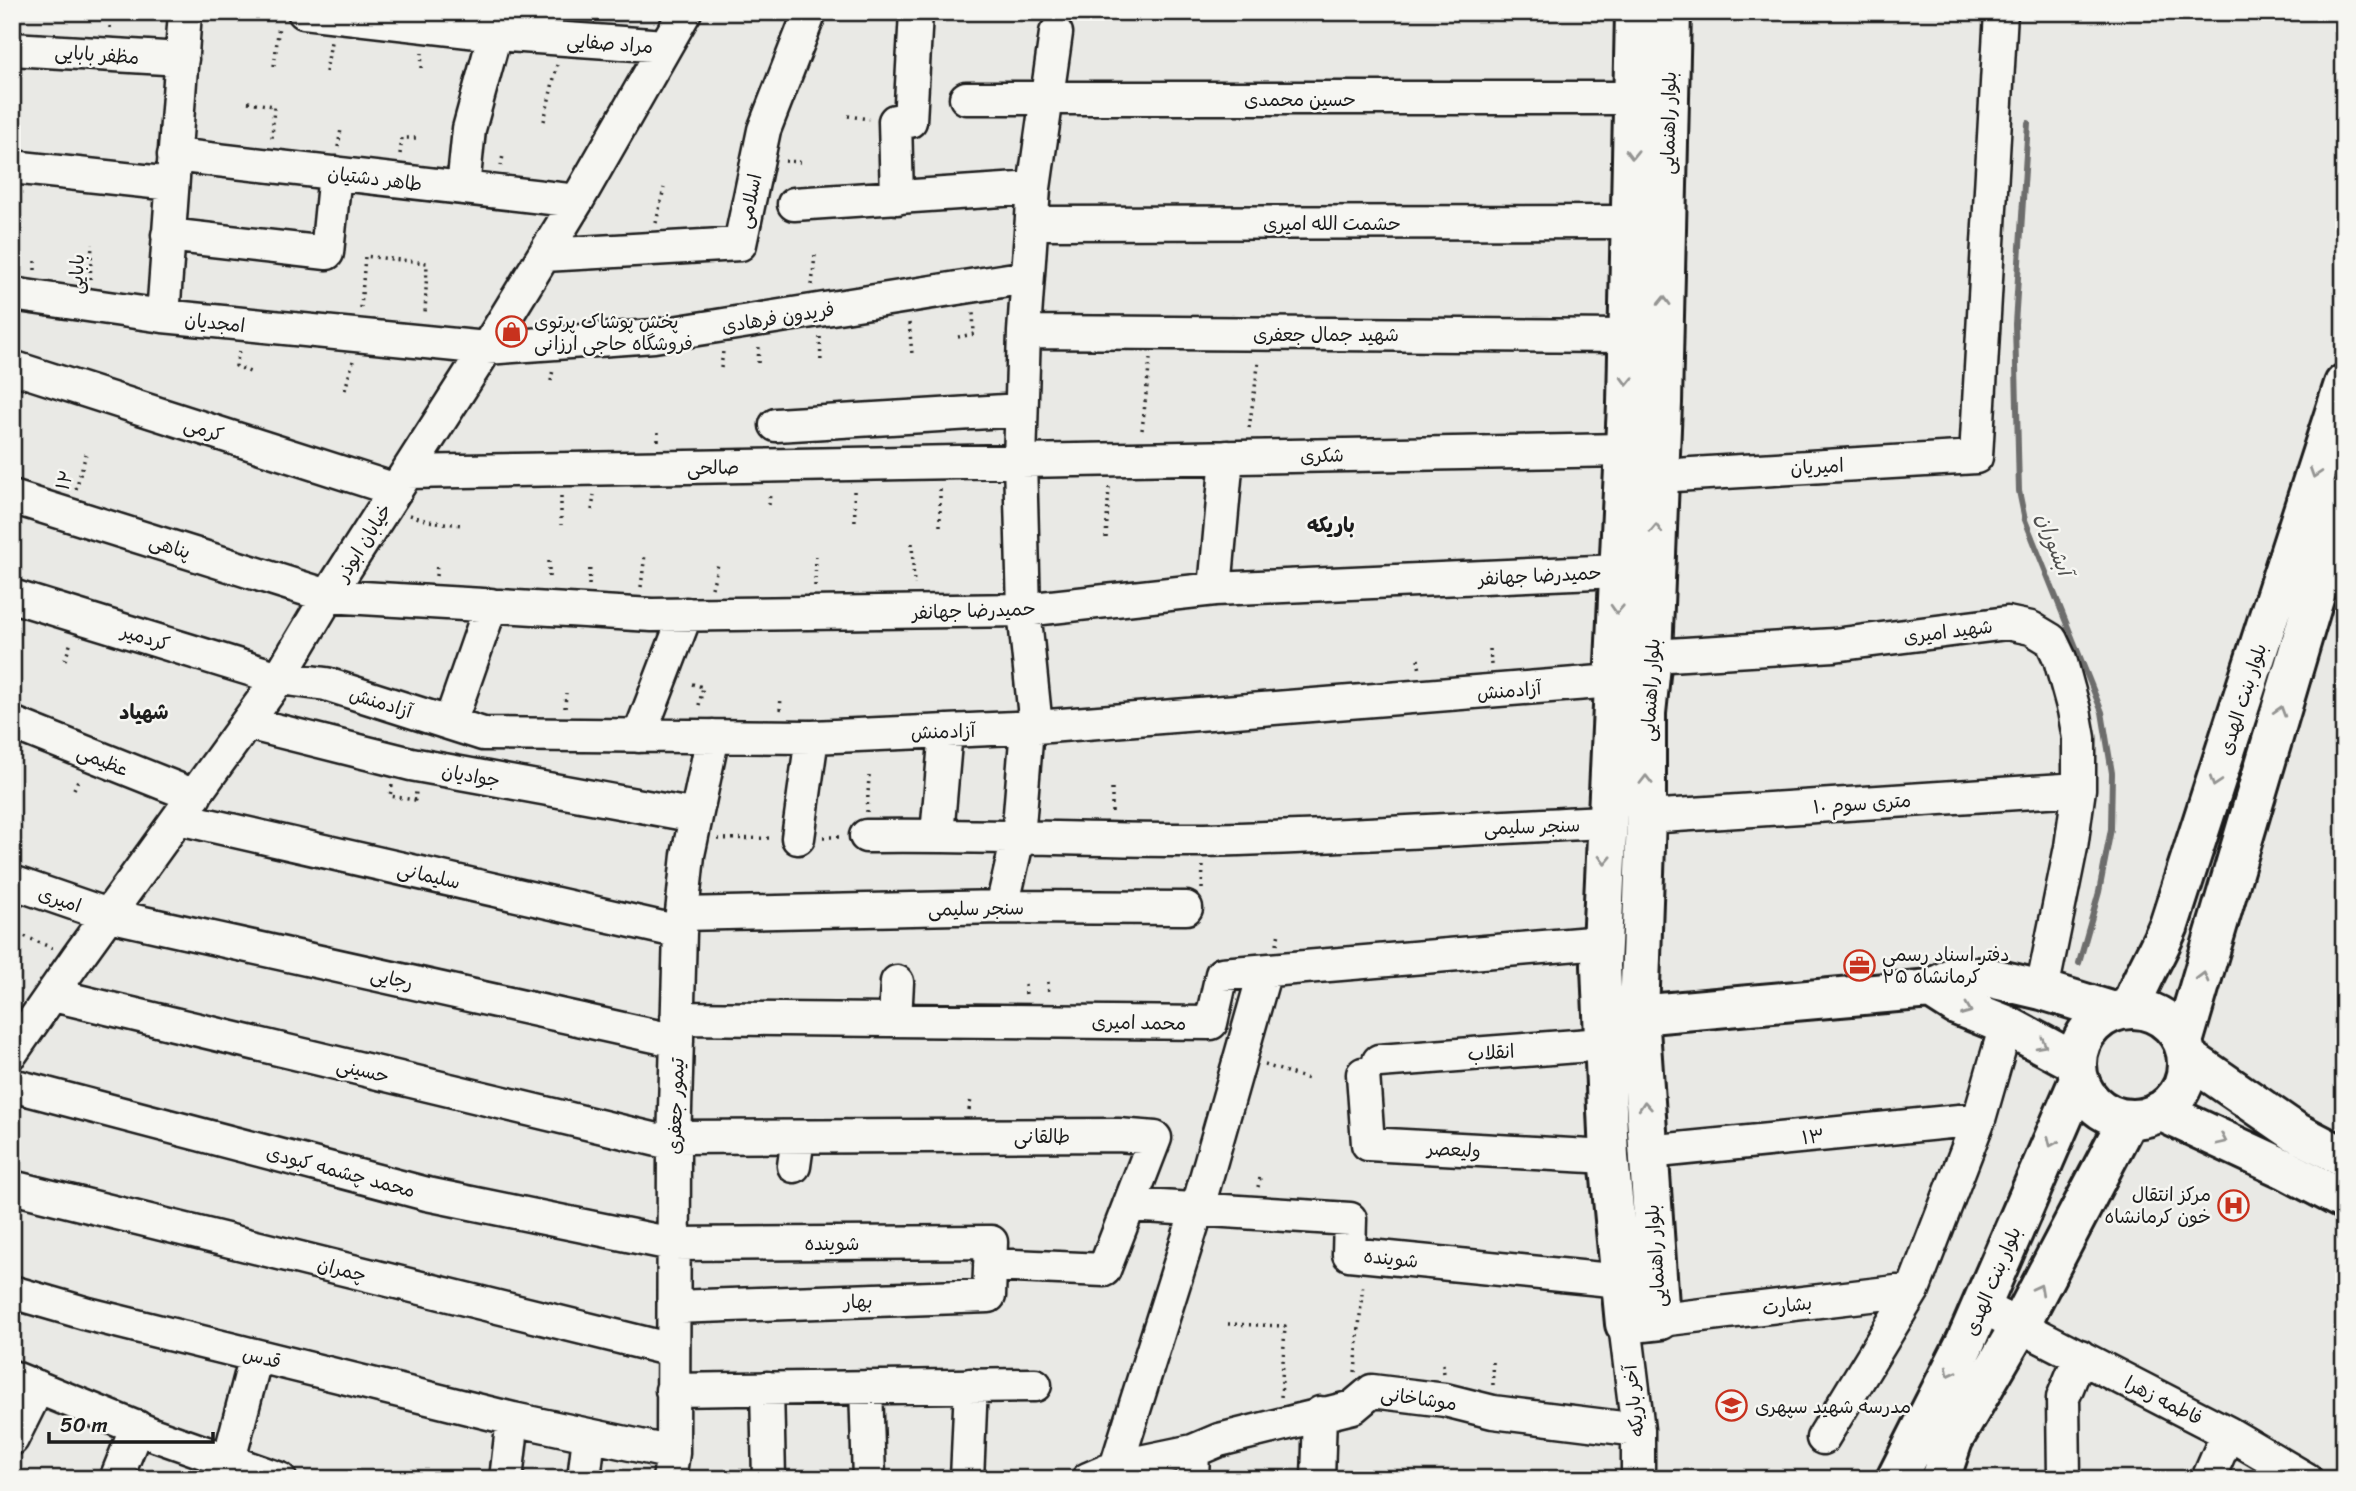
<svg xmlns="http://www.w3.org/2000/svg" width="2356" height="1491" viewBox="0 0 2356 1491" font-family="Sriracha,'Playpen Sans Arabic',sans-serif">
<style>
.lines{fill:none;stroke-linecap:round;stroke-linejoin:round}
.stream{stroke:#6d6d6c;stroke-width:6}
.minor-casing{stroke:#1c1c1c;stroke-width:37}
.major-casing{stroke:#1c1c1c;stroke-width:44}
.path{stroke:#1c1c1c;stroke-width:3.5;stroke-dasharray:2 5;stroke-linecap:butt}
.minor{stroke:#f6f6f2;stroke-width:32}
.major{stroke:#f6f6f2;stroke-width:38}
.oneway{stroke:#949492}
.labels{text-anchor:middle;stroke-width:5;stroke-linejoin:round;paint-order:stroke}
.street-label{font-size:19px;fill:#1c1c1c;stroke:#f6f6f2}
.poi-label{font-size:19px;fill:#1c1c1c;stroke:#f6f6f2;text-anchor:start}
.neighbourhood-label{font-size:21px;font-weight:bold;fill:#1c1c1c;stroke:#f6f6f2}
.water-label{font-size:21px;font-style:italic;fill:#525251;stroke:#f6f6f2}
</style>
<rect width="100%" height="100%" fill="#e9e9e5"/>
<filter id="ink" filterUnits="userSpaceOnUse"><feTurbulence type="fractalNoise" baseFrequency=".0143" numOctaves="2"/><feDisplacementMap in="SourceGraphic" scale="14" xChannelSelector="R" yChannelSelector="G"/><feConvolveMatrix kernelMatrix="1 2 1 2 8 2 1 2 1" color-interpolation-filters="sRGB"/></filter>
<g filter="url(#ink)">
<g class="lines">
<path class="stream" d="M2028,123L2015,324L2019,491L2025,520L2102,712L2112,773L2111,829L2099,892L2079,963"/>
<defs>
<path id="minor" d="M185,12L163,316L486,348L654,336L1027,277
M304,12L495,34L665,46
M12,49L182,59
M966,98H1633
M174,155L577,201
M12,167L172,184
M463,188L469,129L495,34L498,14
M897,198L895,121H910L916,12
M794,204L1034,188
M1033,223L1630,222
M168,235L327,253L335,173
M544,255L740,244L764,130L810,12
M12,294L163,316
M1024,332L1628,336
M12,367L396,490
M776,425L1021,410
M407,472L1624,450
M1658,476L1976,457L2001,12
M12,497L328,596L652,615L1024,610L1215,589L1619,571
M1215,589L1227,457
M12,596L279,678L326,684L483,734L812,737L1036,727L1613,681
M1652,656L1834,645L2007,623L2031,628L2051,640L2060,659L2074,710L2079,738V789L2071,847L2042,990
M12,723L195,796
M247,723L411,764L696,816
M450,723L491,605
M1036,727L1024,610L1020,461L1024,332L1034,188L1056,33
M639,736L686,614
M1646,817L2079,789
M178,818L680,932
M937,835L946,731
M866,836C979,834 1091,841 1204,840C1338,837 1473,828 1607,822
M798,838L812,737
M12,882L108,915L677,1041
M1002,907L1018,838L1027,728
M682,914L1002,907L1186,908
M53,995L674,1144
M677,1018L1211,1023L1222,974L1602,942
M895,1020L897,982
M12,1052L77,958L279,678L328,596L496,333L577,201L685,12
M1379,1061L1603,1044
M1363,1074L1368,1144L1609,1157
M12,1085L427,1194L672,1244L991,1242L989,1296L674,1307
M675,1137L1118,1135L1155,1138L1104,1270L990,1265
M1648,1152L1979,1119
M794,1166L798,1137
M12,1187L672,1350
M1129,1205L1350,1219L1349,1254L1621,1281
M12,1292L88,1314L513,1419L673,1453
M1981,1306L2228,1433L2306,1479
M1660,1320L1913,1290
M1625,1324L1638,1430V1479
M12,1377L152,1434L280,1479
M866,1387L869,1479
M767,1388L769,1479
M672,1390L1035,1385
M1823,1438L1913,1290L1979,1119L2006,1025
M12,1439L38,1387
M116,1479L137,1427
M224,1479L256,1356
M506,1479L513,1419
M584,1479L589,1436
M669,1479L673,1453L674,1144L680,932L688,855L713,736
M967,1479L971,1385
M1088,1479L1116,1467L1193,1451L1219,1440L1353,1407L1372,1391L1445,1400L1493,1412L1638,1430
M1116,1479V1467L1197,1210L1265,971
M1192,1479L1193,1451
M1318,1479L1320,1413
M2064,1479L2063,1398L2080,1356
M2208,1479L2228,1433"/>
<path id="major" d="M1635,12L1627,404L1601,966L1609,1157L1625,1324L1660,1320L1639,1014L1646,817V713L1652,656L1662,403L1671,12
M1931,989L1956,1005L2006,1025L2077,1063
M2130,1009C2140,980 2157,954 2169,925L2344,384
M2077 1064a55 55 0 1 1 110 0a55 55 0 1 1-110 0Z
M1615,1017L1931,989L1955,976L1991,978L2042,990L2114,1012
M2183,1042L2344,497
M2187,1057L2294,1131L2344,1157
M2160,1111L2285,1169L2344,1200
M1896,1479L1966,1341L2079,1080
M1940,1479L1953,1440L2020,1325L2128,1119"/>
</defs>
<use href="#minor" class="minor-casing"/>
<use href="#major" class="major-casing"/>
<path class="path" d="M110,28L111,12
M274,66L279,25
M421,68L422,53
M326,72L331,42
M248,102L274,106L272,139
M848,116L869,119
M544,121L557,65
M13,143L15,129
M338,147L341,129
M400,154L402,138H416
M785,161L800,162
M501,166L503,155
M656,223L664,188
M35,270V257
M90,279L92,244
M812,285L815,255
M361,308L365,256L427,263L425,316
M909,323L912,354
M820,337L821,363
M958,337L974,334L973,312
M239,351L236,366L250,372
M758,363L759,346
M721,368L723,351
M551,381L553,369
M345,390L353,361
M1249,428L1259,360
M1142,430L1150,359
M658,441V432
M76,489L86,454
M940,489V529
M854,491L855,523
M561,496V525
M769,505L770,492
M592,510L594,495
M410,515L428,521L461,525
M1106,538L1109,486
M912,543L914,585
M549,561V582
M436,576L437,564
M589,585L590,565
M815,586L816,553
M641,587L645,554
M712,588L718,564
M1490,649L1491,665
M1418,659L1420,671
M65,660L71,642
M692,684L703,687L698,710
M565,708L566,693
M780,710L781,697
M392,785L390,796L415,800L416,792
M74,789L79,778
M867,812L869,776
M1112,812V784
M823,837H840
M718,839L774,838
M1202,889L1203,865
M12,931L52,948
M1277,944L1279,932
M1048,982L1049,995
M1025,985L1026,995
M1265,1065L1311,1080
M969,1110L971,1099
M1258,1187L1260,1178
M1228,1324L1285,1326L1281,1398
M1492,1362L1493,1385
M1443,1364L1444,1374
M1355,1372L1363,1282"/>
<use href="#minor" class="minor"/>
<use href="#major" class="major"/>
</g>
<defs><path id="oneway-chevron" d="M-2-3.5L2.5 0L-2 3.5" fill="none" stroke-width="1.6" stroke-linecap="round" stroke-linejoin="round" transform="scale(1.75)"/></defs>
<g class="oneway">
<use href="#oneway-chevron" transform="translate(1632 154) rotate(91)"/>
<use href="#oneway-chevron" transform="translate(1664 301) rotate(-89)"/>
<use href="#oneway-chevron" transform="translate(1627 381) rotate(91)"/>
<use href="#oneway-chevron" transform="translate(2315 473) rotate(108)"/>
<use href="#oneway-chevron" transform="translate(1656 529) rotate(-88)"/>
<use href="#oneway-chevron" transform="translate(1617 609) rotate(93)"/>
<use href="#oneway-chevron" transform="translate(2280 711) rotate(-73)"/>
<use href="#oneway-chevron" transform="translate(1646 780) rotate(-90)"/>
<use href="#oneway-chevron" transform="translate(2215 782) rotate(108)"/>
<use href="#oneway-chevron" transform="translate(1605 860) rotate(92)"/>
<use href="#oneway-chevron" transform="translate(2203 977) rotate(-75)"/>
<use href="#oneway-chevron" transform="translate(1967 1010) rotate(21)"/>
<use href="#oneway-chevron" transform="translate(2042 1044) rotate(28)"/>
<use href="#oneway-chevron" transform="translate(1645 1106) rotate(-94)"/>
<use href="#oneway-chevron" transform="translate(2222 1140) rotate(25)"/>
<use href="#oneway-chevron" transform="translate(2052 1142) rotate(114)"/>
<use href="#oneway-chevron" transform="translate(2039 1289) rotate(-62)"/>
<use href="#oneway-chevron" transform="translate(1950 1372) rotate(118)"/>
</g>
</g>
<defs>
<symbol id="shop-ring" viewBox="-11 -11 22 22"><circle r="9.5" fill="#f6f6f2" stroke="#c8321e" stroke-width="1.5"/><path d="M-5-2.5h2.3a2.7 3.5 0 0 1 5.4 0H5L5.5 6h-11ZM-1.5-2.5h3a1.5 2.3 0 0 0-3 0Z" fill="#c8321e"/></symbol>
<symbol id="office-ring" viewBox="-11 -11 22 22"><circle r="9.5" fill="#f6f6f2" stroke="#c8321e" stroke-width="1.5"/><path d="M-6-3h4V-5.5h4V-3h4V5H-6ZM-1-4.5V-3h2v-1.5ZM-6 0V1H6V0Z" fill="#c8321e"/></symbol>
<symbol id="hospital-ring" viewBox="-11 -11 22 22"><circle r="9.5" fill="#f6f6f2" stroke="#c8321e" stroke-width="1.5"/><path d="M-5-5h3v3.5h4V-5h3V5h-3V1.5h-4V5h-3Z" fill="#c8321e"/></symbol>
<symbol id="school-ring" viewBox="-11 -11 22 22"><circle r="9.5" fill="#f6f6f2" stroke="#c8321e" stroke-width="1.5"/><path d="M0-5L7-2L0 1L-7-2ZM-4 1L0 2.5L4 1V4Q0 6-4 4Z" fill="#c8321e"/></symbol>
</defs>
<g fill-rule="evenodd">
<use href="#shop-ring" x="494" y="314" width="35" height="35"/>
<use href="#office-ring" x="1842" y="948" width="35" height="35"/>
<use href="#hospital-ring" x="2216" y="1188" width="35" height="35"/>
<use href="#school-ring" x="1714" y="1388" width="35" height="35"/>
</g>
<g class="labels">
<g class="street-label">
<text transform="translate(610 43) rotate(4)" y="7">مراد صفایی</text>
<text transform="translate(97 54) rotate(4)" y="7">مظفر بابایی</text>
<text x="1300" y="106">حسین محمدی</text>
<text transform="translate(1668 123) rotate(-89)" y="7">بلوار راهنمایی</text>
<text transform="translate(375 178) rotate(7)" y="7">طاهر دشتیان</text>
<text transform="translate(749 201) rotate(-78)" y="7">اسلامی</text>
<text x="1332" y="230">حشمت الله امیری</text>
<text transform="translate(76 274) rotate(-87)" y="7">بابایی</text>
<text transform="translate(778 317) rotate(-9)" y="7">فریدون فرهادی</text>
<text transform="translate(215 322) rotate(6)" y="7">امجدیان</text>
<text x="1326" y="341">شهید جمال جعفری</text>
<text transform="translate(204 429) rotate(18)" y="7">کرمی</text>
<text transform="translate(1322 455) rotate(-1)" y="7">شکری</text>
<text transform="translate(1817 466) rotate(-3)" y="7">امیریان</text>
<text transform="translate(713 467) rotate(-1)" y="7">صالحی</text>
<text transform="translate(64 480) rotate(-73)" y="7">۱۲</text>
<text transform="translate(363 542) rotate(-58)" y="7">خیابان ابوذر</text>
<text transform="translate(170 546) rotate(17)" y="7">پناهی</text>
<text transform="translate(1540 575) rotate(-3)" y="7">حمیدرضا جهانفر</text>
<text transform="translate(974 610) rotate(-2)" y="7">حمیدرضا جهانفر</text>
<text transform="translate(1948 631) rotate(-7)" y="7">شهید امیری</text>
<text transform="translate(146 637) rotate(17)" y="7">کردمیر</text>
<text transform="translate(1509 690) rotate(-5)" y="7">آزادمنش</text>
<text transform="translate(1650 690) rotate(-87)" y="7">بلوار راهنمایی</text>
<text transform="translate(2242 699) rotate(-72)" y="7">بلوار بنت الهدی</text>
<text transform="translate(381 702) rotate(17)" y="7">آزادمنش</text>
<text transform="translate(943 731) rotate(-2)" y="7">آزادمنش</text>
<text transform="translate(103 760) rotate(22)" y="7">عظیمی</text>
<text transform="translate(471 775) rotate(10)" y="7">جوادیان</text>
<text transform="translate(1862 803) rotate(-4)" y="7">۱۰ متری سوم</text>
<text transform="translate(1532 826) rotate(-2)" y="7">سنجر سلیمی</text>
<text transform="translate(429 875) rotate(13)" y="7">سلیمانی</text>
<text transform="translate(60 899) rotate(19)" y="7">امیری</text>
<text transform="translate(976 908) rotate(-1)" y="7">سنجر سلیمی</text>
<text transform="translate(392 978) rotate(13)" y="7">رجایی</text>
<text transform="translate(1139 1022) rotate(1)" y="7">محمد امیری</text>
<text transform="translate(1491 1052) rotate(-4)" y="7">انقلاب</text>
<text transform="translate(363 1070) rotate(13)" y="7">حسینی</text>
<text transform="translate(675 1106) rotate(-88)" y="7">تیمور جعفری</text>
<text x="1042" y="1143">طالقانی</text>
<text transform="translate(1813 1136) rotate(-6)" y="7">۱۳</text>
<text transform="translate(1454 1149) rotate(3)" y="7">ولیعصر</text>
<text transform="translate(341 1171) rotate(15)" y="7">محمد چشمه کبودی</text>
<text x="832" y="1250">شوینده</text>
<text transform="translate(1655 1256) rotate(-94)" y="7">بلوار راهنمایی</text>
<text transform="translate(1391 1258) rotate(6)" y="7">شوینده</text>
<text transform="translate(342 1269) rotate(14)" y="7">چمران</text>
<text transform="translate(1992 1281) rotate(-67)" y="7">بلوار بنت الهدی</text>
<text transform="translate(858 1301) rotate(-2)" y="7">بهار</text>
<text transform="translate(1787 1305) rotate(-7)" y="7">بشارت</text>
<text transform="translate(262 1357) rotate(14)" y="7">قدس</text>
<text transform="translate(1419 1398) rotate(8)" y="7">موشاخانی</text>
<text transform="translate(2164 1400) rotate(27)" y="7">فاطمه زهرا</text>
<text transform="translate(1633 1401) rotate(-96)" y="7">آخر باریکه</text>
</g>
<g class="poi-label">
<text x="534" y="328">پخش پوشاک پرتوی<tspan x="534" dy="22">فروشگاه حاجی ارزانی</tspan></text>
<text x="1882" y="961">دفتر اسناد رسمی<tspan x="1882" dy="22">۲۵ کرمانشاه</tspan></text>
<text x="2211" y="1201" text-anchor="end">مرکز انتقال<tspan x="2211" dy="22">خون کرمانشاه</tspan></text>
<text x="1755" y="1413">مدرسه شهید سپهری</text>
</g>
<g class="neighbourhood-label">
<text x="1331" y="532">باریکه</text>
<text x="144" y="719">شهیاد</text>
</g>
<g class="water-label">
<text transform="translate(2054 544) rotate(69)" y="7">آبشوران</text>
</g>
</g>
<rect width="2356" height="1491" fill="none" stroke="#f6f6f2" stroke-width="42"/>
<rect x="21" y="21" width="2314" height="1449" fill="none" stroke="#1c1c1c" stroke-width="2.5" filter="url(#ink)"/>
<path d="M49 1432v10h164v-10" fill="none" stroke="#1c1c1c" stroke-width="3.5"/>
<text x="60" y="1432" font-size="21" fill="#1c1c1c" stroke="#f6f6f2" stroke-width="5" paint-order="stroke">50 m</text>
</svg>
